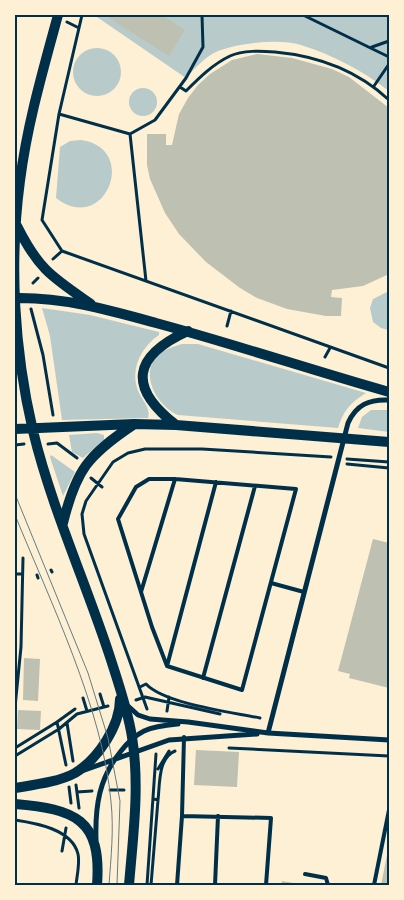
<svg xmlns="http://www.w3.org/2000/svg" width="404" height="900" viewBox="0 0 404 900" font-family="'PT Serif',serif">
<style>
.green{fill:#b9caca}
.building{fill:#bec0b2}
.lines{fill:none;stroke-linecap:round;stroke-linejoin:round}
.path{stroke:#003049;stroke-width:3}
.service{stroke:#003049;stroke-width:4}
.minor{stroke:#003049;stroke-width:5}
.secondary{stroke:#003049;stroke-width:10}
.tram{stroke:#657d81;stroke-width:1}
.neatline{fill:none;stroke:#003049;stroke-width:2}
</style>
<rect width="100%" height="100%" fill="#fdf0d5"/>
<path class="green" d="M94,15H389V91C363,71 333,55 301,45C279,38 239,43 218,51C206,56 194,69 186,78Z
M73 72a24 24 0 1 1 48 0a24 24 0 1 1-48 0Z
M129 102a14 14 0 1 1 28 0a14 14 0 1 1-28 0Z
M81,140C140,148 105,236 56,198L60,147L70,141Z
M389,291V329L388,330L381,328L373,322L370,308L373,299Z
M42,308L90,315L159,332V335C140,348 129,371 139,393C143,401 151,409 148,418L62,420L50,336Z
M182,344H198L366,393C351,402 343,411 338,428L178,415C158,407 139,375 157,356C164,349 173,347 182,344Z
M371,410H389V432L358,428L362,417Z
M97,433L104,435V440L83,458L72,452L69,435Z
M51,455L75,472L63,496L50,457Z"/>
<path class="building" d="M111,15H162L185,30L169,56L109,18Z
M257,54L292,58L332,69L349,77L389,108V274L363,286L332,290L331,297L342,298L341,316H326L287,309L257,298L240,288L206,262L179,234L165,213L150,179L147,165V134H166V145H172L179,114L188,98L198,85L210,74L232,60Z
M373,539L389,543V688L349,678L350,674L338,671Z
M24,658L40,659L38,701L23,700Z
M18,710L41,711L40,730L17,729Z
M196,750L239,752L237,787L194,785Z
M388,850L389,885H381Z
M282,881L299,884V885H281Z"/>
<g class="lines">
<path class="path" d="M82,15L59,114L42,220L62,251L389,368
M303,15L389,57
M67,22L79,28
M372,47L389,41
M374,86L389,64
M180,87L186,91C199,78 213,64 230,56C243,50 261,51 275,52C318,56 357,70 389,100
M59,114L130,134L155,120L186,78L203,47L202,15
M130,134L146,281
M53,259L62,251
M33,283L38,278
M31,309L43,355L53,415
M227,326L231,311
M325,357L330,348
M48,444L57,443L77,458
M15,445L24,444
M347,459L389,462
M347,464L389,468
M91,478L102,487
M51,570L52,572
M15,574H22
M37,575L38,578
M140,687L146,684C165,704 231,712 260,718
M100,694L104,707
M83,698L87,711
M136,700L145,697L220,714
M15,707L21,647L23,558
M147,709L84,534L82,514L86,501L113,462L128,453L145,449H202L331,457
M167,711L169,697
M67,723L73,761
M15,748L57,722
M229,748L389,756
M15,756L59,729L77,714L108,706
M66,765L57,722L75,709
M158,769L169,751
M76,785L79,808
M69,787L71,803
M110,790H124
M77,792L92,791
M154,799L158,800C160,783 158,758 175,751
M15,820C35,823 72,829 78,854C80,863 77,875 76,885
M62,851L66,828
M147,885L156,754
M151,885L158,800"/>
<path class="service" d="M149,479H175L296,489L242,690L167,666L152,627L118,519L136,487Z
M271,583L304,592
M141,592L175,479
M167,666L216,482
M203,678L255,486
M184,737L182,816L271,818L266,885
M305,874L326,878L328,885
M177,885L182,816
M215,885L218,816
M374,885L389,810"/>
<path class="minor" d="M128,706L138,715L150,719L188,722L268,733L389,740
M268,733L348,423C356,405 369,399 389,400
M82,771L169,740L257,734
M96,840C95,806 99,778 121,751C128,742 134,736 144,731C155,726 167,725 178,724"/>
<path class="secondary" d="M58,15C43,70 27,125 20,181C9,263 14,350 33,431C52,509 86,583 111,660C119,685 128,711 132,737C140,786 133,836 129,885
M17,226C39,270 52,277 91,304
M15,298C64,297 109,310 156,323C234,344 311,370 389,392
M176,425C127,387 133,356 188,331
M15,429L134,424L176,425L389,442
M63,523C76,470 88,455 133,425
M15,788C33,785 59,782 75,773C98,759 120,726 120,699
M15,804C75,809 102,819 97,885"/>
<path class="tram" d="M15,494L88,673L108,738L120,801L117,885
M15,515C50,601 103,709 111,802C114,829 111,857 109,885"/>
</g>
<rect width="404" height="900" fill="none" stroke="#fdf0d5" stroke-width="32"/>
<rect x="16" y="16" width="372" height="868" class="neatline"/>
</svg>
